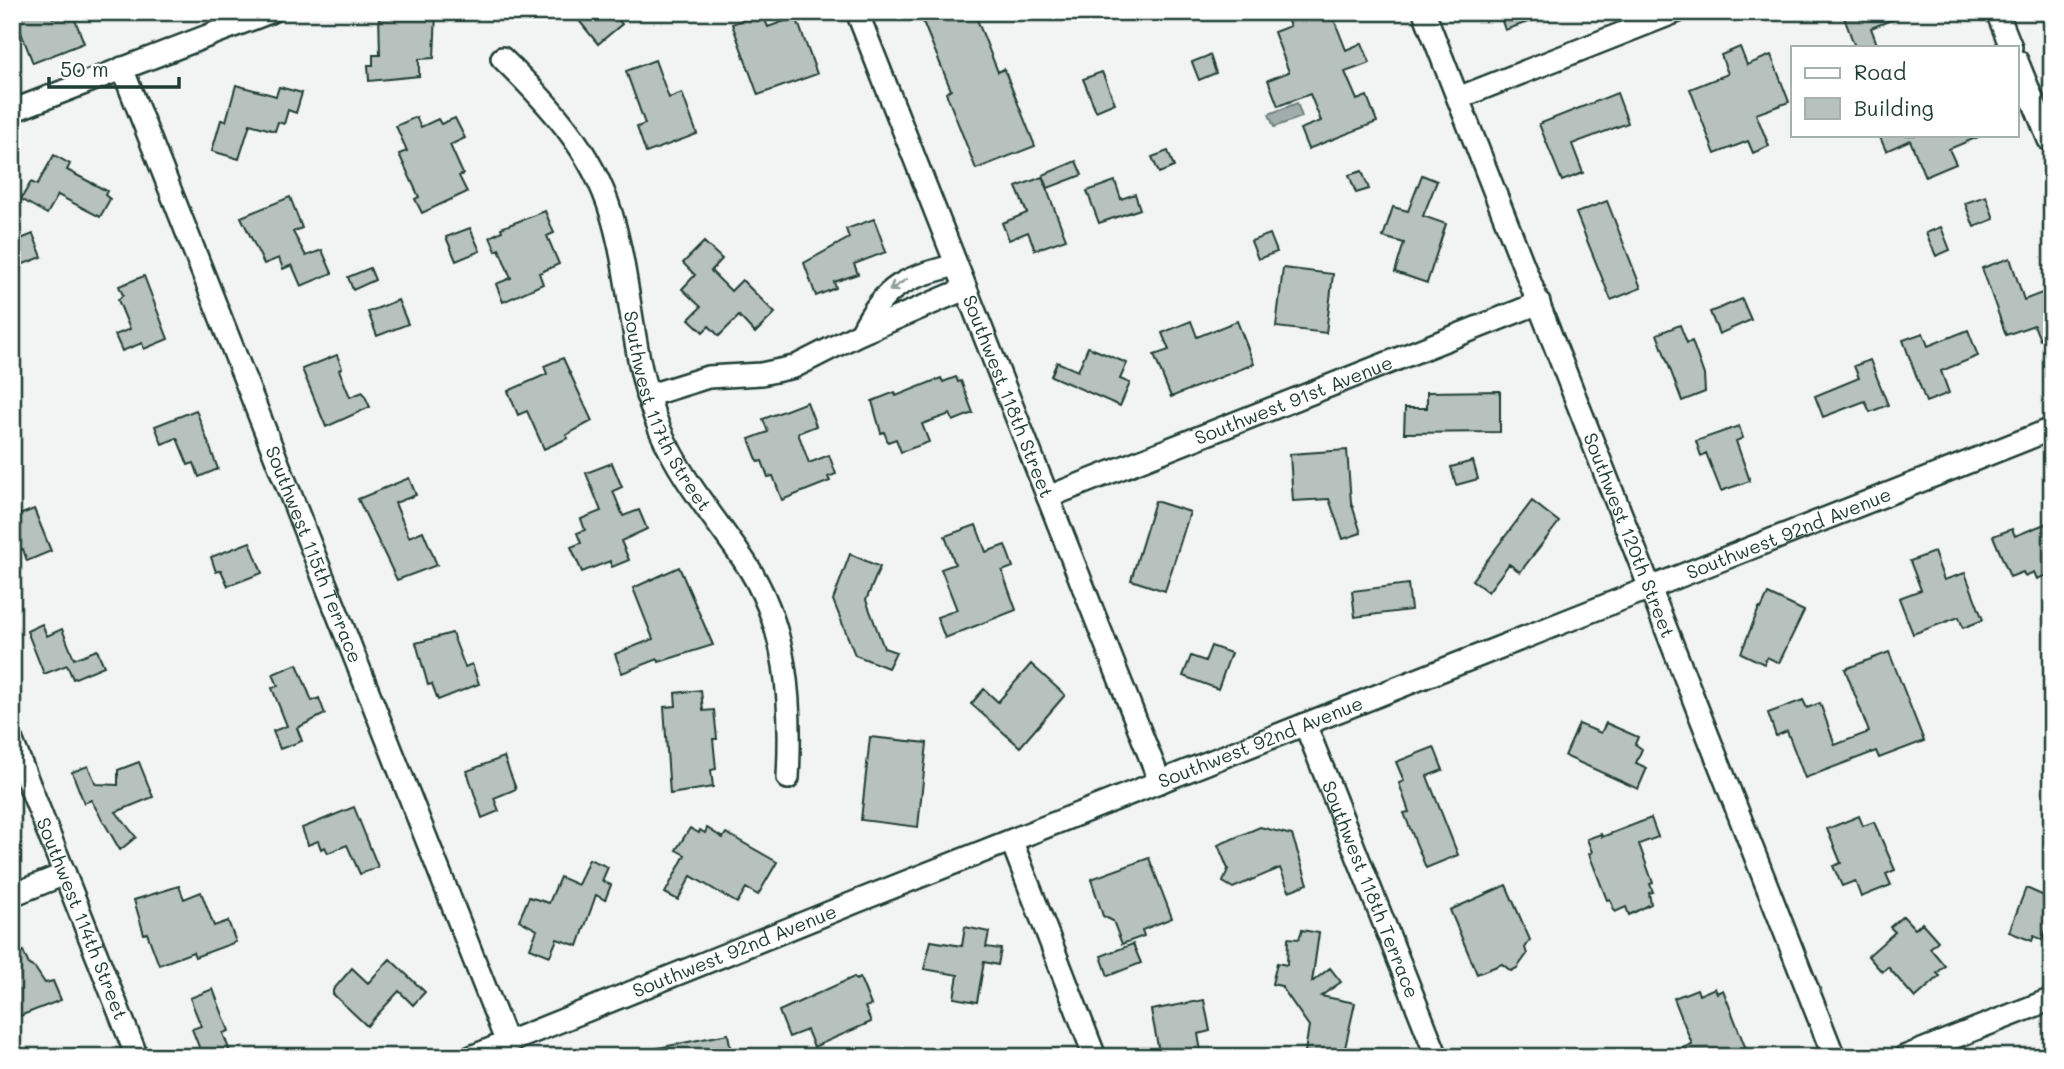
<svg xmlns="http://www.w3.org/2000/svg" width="2064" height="1069" viewBox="0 0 2064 1069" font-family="Mali,sans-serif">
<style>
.water{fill:#a1adaa;stroke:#6d807b;stroke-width:2}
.building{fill:#b7c1bd;stroke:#1f3d34;stroke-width:2}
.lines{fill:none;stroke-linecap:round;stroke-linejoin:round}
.minor-casing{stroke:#1f3d34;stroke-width:26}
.minor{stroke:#fff;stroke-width:21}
.oneway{stroke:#8f9e9a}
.labels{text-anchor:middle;stroke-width:5;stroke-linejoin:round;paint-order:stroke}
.street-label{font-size:19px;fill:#1f3d34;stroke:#fff}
</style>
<rect width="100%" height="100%" fill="#f2f3f3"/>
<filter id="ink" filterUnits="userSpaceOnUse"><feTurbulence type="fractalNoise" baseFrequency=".0143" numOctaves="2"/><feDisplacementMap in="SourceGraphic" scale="14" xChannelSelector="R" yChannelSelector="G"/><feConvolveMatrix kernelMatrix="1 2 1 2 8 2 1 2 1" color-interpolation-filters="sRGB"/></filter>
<g filter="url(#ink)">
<path class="water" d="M1297,103L1302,117L1274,127L1269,114Z"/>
<path class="building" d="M13,12H51L53,18L72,12L84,43L33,63Z
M379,12H436L434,58L419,59V76L369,81L368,65H373V55H380Z
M572,12H612L622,24L598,44Z
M762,12L768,27L796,17L817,74L758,95L732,24Z
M919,12H974L998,72L1004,69L1035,146L976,169L946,93L951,90Z
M1284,12H1331L1346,50L1362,43L1370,63L1345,72L1357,100L1367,96L1377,122L1308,149L1300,129L1321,121L1310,94L1278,106L1268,80L1289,72L1274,32L1290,26Z
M1499,12H1551V14L1505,30Z
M1842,12H1909V13L1871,28L1878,47H1855Z
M1740,47L1747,65L1771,55L1789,102L1756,114L1769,146L1753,153L1748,141L1715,154L1690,89L1728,74L1721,55Z
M1210,55L1216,73L1199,80L1192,62Z
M655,60L669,98L682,93L697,134L646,153L637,127L645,124L626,71Z
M1102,72L1115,103L1096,111L1083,79Z
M236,85L276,96L279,87L302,93L296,113L288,110L284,124L278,122L275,131L250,124L239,159L212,151L221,120L226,121Z
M1617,93L1628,123L1572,144L1583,173L1562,181L1539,124Z
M416,117L421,127L438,119L441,124L455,118L465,138L450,145L463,174L459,176L467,192L422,213L415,199L419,197L399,154L407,151L396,126Z
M1879,135H1983L1949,149L1956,164L1925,177L1910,140L1886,151Z
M1168,151L1174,167L1159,173L1152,157Z
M54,155L70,164L67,170L107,191L105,195L110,199L100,217L58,195L47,214L21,199L31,182L37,185Z
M1076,161L1082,175L1048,188L1043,175Z
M1362,171L1369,189L1356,193L1349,175Z
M1422,175L1437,181L1423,216L1446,224L1427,283L1395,272L1404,243L1383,237L1393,207L1408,211Z
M1042,177L1066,239L1035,250L1028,232L1009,240L1002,223L1027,213L1016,187Z
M1115,181L1121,199L1135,194L1140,209L1099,223L1087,191Z
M1986,196L1994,219L1974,227L1965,203Z
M290,197L302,228L293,232L306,256L322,250L332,273L301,286L292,265L283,269L279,258L264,264L241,217Z
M1607,201L1641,288L1611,300L1576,213Z
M545,211L554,233L547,236L559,264L539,273L543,284L503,302L496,284L511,278L499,249L496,251L490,237L502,231L501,228Z
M874,219L886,252L854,264L858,274L834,282L836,288L816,296L804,263L849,238L846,229Z
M1941,227L1950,250L1936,256L1926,233Z
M470,228L480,251L456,261L446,237Z
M33,234L42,257L21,265L13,242Z
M1270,234L1277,252L1258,259L1251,241Z
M704,242L722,259L711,271L731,291L742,280L775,313L755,333L739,316L719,336L709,326L703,332L689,319L701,307L682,289L695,275L683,263Z
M2010,258L2024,300L2052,289V335L2040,340L2034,325L2006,335L1982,268Z
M370,268L375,280L353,290L348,277Z
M1283,268L1333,274L1326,333L1276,327Z
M144,276L168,339L144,349L142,343L122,351L115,335L130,329L118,300L123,295L119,286Z
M1742,299L1751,320L1719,334L1710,312Z
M398,300L408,324L377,336L368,312Z
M1191,321L1197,337L1237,321L1254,364L1171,397L1154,355L1169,350L1162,333Z
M1680,325L1687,343L1692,341L1704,375L1705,392L1682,401L1657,334Z
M1968,330L1978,356L1941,371L1949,393L1926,402L1903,340L1923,333L1928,346Z
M1088,347L1127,363L1120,379L1130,383L1120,406L1051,376L1057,362L1078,371Z
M337,355L342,368L339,370L350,397L363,392L370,407L326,427L302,369Z
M563,358L592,421L566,435L568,438L544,449L527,411L518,415L508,391L547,374L544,366Z
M1870,360L1888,405L1870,412L1865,401L1823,417L1815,396L1859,378L1854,366Z
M956,377L958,382L961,381L973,413L953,421L950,414L922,424L929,442L901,452L896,439L888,442L884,432L881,433L872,401L895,392L896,396L941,378L943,382Z
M1500,391V432L1404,433L1405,408H1427V392Z
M807,402L816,426L798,433L809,463L829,455L836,474L828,477L830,481L782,500L773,476L768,477L762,461L758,462L749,439L768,432L763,419Z
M196,410L218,469L199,477L194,463L188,465L177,438L162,444L155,426Z
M1739,426L1743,438L1736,441L1750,481L1721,491L1706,453L1701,456L1696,441Z
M1347,450L1351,502L1361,533L1343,539L1329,499L1293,501L1290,454Z
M1473,461L1478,479L1456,485L1451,467Z
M612,463L622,487L613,491L623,516L639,510L647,529L621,541L629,560L612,567L610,561L582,572L571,547L581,543L577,533L585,530L581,519L601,511L586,473Z
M409,478L416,495L395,503L409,537L423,531L437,565L397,580L358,499Z
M1155,501L1190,512L1165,591L1131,580Z
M1532,501L1559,522L1520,572L1509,564L1488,592L1472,580Z
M34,509L51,551L27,561L23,549L12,553V518Z
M2052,521V573L2037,579L2034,572L2025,576L2023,572L2010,577L1993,536L2012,529L2015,536Z
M976,525L986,552L1005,545L1013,567L1002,571L1016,610L945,638L937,617L957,610L941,569L955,564L945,536Z
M250,542L262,573L228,586L221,570L216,572L211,557Z
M1934,552L1944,580L1965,573L1983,620L1963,628L1959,617L1913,634L1899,598L1921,590L1910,561Z
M850,554L880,567L866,600L884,648L896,652L888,668L855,655L833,600Z
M679,567L713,645L659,662L658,659L622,673L615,654L653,639L633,588Z
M1408,584L1411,610L1355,617L1352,591Z
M1768,594L1804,611L1779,663L1767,657L1764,664L1741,653L1759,608L1761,609Z
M42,624L47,636L62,629L74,659L97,650L104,666L73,679L67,665L44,674L27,631Z
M452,633L465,667L472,664L479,684L438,700L432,684L428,685L416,643Z
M1211,646L1231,653L1218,689L1183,676L1191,656L1205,661Z
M1889,652L1924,741L1879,758L1876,751L1805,778L1787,731L1776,736L1768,713L1803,700L1807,708L1820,703L1835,745L1869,732L1845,669Z
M297,664L312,701L319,698L325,714L297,728L302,741L280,749L273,731L287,726L272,688L278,686L273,674Z
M1031,664L1065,695L1020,747L971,704L984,689L998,702Z
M701,690L703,711L714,710L717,739H713L716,769L711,770L713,787L670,794L664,707L676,706L675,693Z
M1606,723L1638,737L1635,744L1642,749L1636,763L1647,768L1638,789L1565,756L1579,724L1601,733Z
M870,737L927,743L918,827L861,820Z
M1434,747L1443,770L1427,776L1458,855L1426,868L1404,813L1409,812L1399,783L1404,781L1396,762Z
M504,757L516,789L494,798L499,811L482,818L467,771Z
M139,762L153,797L116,812L136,837L120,850L91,800L84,803L72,772L88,766L96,784L118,785V770Z
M354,807L378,867L360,874L347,845L328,853L325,847L321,849L318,841L308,845L302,828Z
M1859,816L1863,826L1874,822L1895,870L1886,874L1891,885L1861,897L1855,881L1842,886L1833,866L1841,863L1827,829Z
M1651,818L1658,837L1639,844L1653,883L1650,884L1653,892L1649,893L1651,904L1629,915L1626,907L1615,912L1610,899L1607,900L1589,854L1592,852L1587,839L1601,834L1602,837Z
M1260,827L1292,835L1308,884L1289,891L1280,868L1233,888L1223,882L1228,869L1218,845Z
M690,828L699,833L700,830L705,833L707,828L723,838L726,833L777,862L758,895L746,888L737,903L691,876L678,900L665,893L685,855L676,850Z
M1149,858L1172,918L1142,930L1144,936L1122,944L1113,921L1103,916L1091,879Z
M589,859L608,867L602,881L611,885L605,900L596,895L578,946L557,939L550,956L530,948L537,930L519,920L529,897L549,903L560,877L578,885Z
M1506,885L1530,940L1525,948L1527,954L1517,968L1511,971L1502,964L1477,974L1450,910Z
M179,886L184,899L201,892L214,926L228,921L236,942L195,957L193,952L159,965L147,933L144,934L134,900Z
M2026,888L2049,898L2045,908L2050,920L2042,940L2034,936L2032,941L2009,932Z
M1903,916L1915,929L1922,923L1938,941L1930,948L1945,966L1937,973L1940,976L1915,998L1888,967L1882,972L1868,956L1895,932L1890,927Z
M965,927L989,932L986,947L1001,949L998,965L984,962L977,1002L954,998L958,975L924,969L931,941L962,946Z
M1302,930L1319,933L1312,982L1330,968L1341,982L1321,996L1355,1003L1343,1057L1305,1052L1309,1026L1281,986L1272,984L1277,963L1287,965L1288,938L1299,939Z
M1133,944L1141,963L1108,976L1101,956Z
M23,951L29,965L35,968L45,983L53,981L61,1000L12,1019V955Z
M390,959L425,992L413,1005L399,991L367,1026L333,994V990L352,968L368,983Z
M854,977L856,980L860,978L871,1005L865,1007L871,1022L814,1047L807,1030L789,1037L779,1011Z
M1715,988L1717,993L1723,990L1749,1057H1662L1692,1044L1674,998L1697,989L1699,995Z
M213,989L229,1031L223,1033L232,1057H203L192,1029L201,1026L190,998Z
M1204,1000L1210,1031L1198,1034L1202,1057H1160L1151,1010Z
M728,1034L732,1057H649L648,1050Z"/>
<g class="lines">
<defs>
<g id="minor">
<path id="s1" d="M857,12L1160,782"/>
<path id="s2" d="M1424,12L1834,1057"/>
<path d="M1997,12L2011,47"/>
<path id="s3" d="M502,58C548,103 592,150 611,213C633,285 630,360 660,430C680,477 714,517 743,559C788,624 792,702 788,778"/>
<path d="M2017,61L2049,140"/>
<path id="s4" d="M122,68L507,1043"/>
<path d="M1458,98L1676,12"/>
<path d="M12,111L270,12"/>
<path d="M861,333C885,284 906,278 956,265"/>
<path d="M647,396L708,377L761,374L794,367L861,333L965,289"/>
<path id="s5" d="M1048,497L1539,303"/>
<path id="s6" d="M1305,724L1437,1057"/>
<path id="s7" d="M12,741L137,1057"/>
<path d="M1012,842L1095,1057"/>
<path d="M12,895L65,874"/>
<path id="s8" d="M471,1057L868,897L2052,429"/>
<path d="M1904,1057L2052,999"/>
</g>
</defs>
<use href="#minor" class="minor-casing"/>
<use href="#minor" class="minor"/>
</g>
<defs><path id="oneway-shaft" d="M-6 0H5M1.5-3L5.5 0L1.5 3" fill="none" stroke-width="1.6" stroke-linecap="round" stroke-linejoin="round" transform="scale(1.75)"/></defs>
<use class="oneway" href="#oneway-shaft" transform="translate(898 285) rotate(146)"/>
</g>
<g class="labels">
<g class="street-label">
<text dy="7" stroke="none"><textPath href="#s1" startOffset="413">Southwest 118th Street</textPath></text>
<text dy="7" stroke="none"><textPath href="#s5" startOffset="264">Southwest 91st Avenue</textPath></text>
<text dy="7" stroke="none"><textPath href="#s3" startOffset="399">Southwest 117th Street</textPath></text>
<text dy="7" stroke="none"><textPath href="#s8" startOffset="1418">Southwest 92nd Avenue</textPath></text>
<text dy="7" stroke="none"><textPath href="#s2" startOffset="562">Southwest 120th Street</textPath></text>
<text dy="7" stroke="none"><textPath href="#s4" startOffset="523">Southwest 115th Terrace</textPath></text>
<text dy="7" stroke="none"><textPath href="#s8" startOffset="850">Southwest 92nd Avenue</textPath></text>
<text dy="7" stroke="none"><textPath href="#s6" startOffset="178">Southwest 118th Terrace</textPath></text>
<text dy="7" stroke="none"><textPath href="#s7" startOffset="191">Southwest 114th Street</textPath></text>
<text dy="7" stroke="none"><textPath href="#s8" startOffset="284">Southwest 92nd Avenue</textPath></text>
</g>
</g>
<rect width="2064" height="1069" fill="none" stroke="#fff" stroke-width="42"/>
<rect x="21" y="21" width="2022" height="1027" fill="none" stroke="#1f3d34" stroke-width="2.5" filter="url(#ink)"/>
<rect x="1791" y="46" width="228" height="91" fill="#ffffff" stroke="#a5b1ae" stroke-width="2"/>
<rect x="1805" y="68" width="35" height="10" fill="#ffffff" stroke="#a5b1ae" stroke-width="2"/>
<text x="1854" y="80" font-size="21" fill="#1f3d34">Road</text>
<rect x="1805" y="98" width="35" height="21" fill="#b7c1bd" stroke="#a5b1ae" stroke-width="2"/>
<text x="1854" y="116" font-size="21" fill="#1f3d34">Building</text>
<path d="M49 77v10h130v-10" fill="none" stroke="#1f3d34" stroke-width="3.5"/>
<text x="60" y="77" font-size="21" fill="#1f3d34" stroke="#ffffff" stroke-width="5" paint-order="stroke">50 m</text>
</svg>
